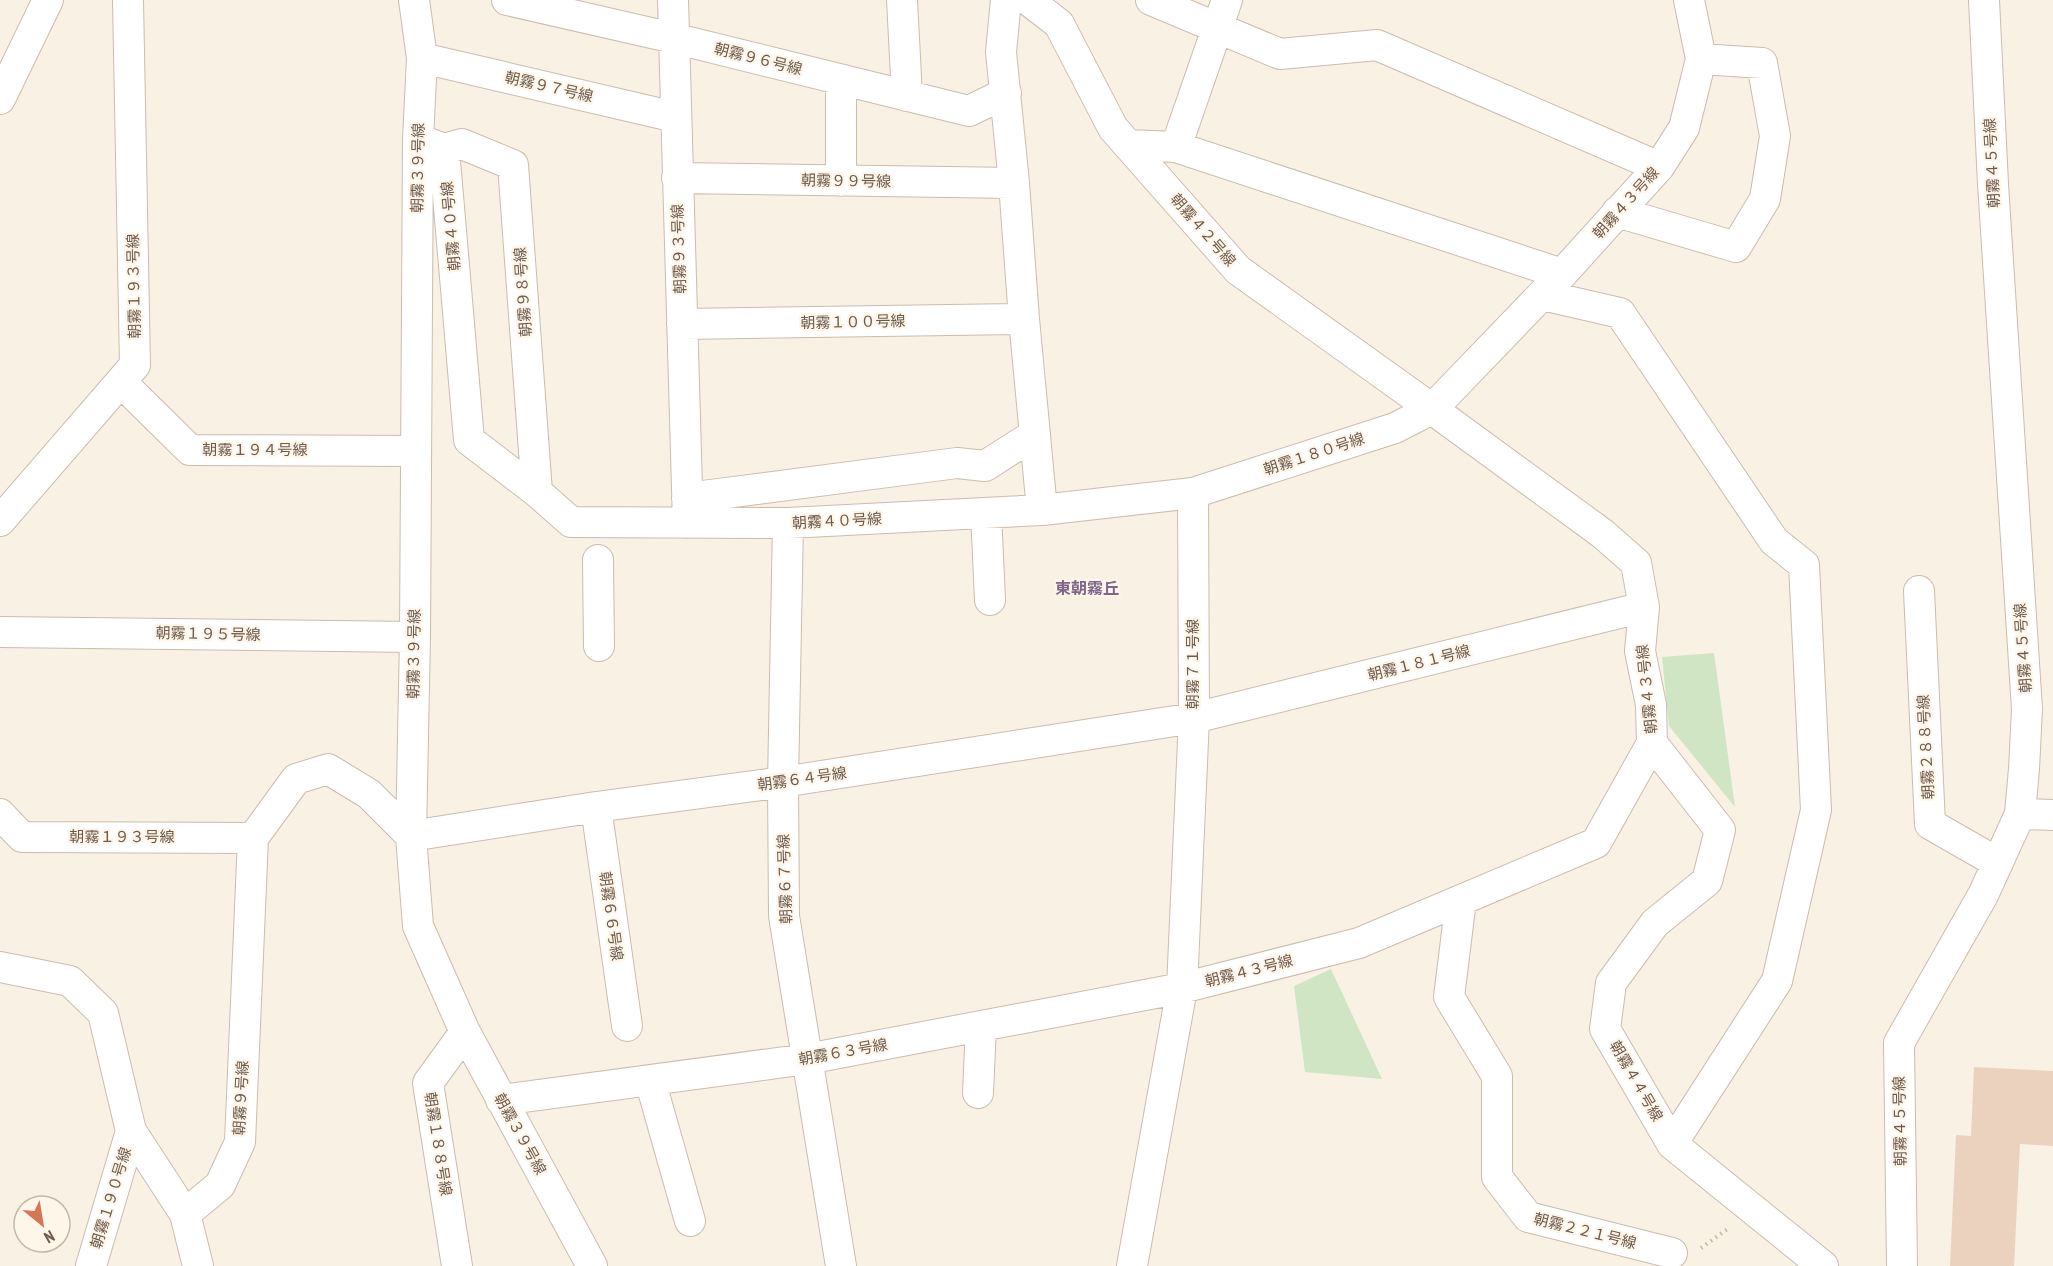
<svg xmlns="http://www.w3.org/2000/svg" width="2053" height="1266" viewBox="0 0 2053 1266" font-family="'PT Sans Narrow','Noto Sans JP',sans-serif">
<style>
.green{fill:#d0e5c4}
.building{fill:#ebd2be}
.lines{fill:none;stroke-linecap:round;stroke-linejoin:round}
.street-casing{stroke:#cbbcae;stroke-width:32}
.path{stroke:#d0b5a2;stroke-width:4;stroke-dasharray:1.5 4.5;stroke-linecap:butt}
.street{stroke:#fff;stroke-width:30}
.labels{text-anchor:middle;stroke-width:4.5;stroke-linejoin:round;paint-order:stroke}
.street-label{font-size:15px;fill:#6e5a4d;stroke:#fdf6e9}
.neighbourhood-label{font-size:16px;font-weight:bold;fill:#7f658b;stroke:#fdf6e9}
</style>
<rect width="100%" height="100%" fill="#f9f1e4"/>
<path class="green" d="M1714,653L1735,807L1669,726L1662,657Z
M1331,969L1382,1079L1305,1072L1294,986Z"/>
<path class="building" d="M1974,1067L2053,1071V1146L2020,1144L2014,1266H1950L1956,1135L1971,1136Z"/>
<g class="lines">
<defs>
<path id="street" d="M414,0L422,58L418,139L415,637L411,836L418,926L465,1032L592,1266
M507,0L673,38L969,111L1006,93
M673,0L688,523
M902,0L907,96
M1028,0L1059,24L1113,128L1238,270L1432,409L1395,428L1193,493
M1151,0L1280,54L1377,45L1659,167
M422,58L675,117
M0,99L48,0
M418,139L444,149L469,440L537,492L571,522L788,523L1042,510L1024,319L1014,183L1001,52L1006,0
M1128,145L1176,147L1562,274
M1176,147L1227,0
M444,149L462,144L513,165L537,492
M677,178L1014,183
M841,181V80
M1617,212L1736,247L1765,199L1775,136L1762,63L1701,59
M1542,295L1620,313L1774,541L1804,565L1816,810L1777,981L1672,1144
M682,324L1024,319
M121,382L190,450L416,451
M687,498L957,463L985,466L1035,434
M986,513L990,600
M0,521L135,365L128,0
M788,523L783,782L784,916L841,1266
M598,560L599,646
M1919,591L1930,824L1998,863
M0,632L415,637
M1652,743L1720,830L1707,881L1655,923L1611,983L1605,1029L1672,1144L1823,1266
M596,807L627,1026
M0,814L22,837L253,838
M2020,814L2053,815
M1461,900L1449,997L1497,1076V1177L1528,1217L1672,1253
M0,967L70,981L103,1013L131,1131L185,1214L220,1185L240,1142L253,838L296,779L328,769L369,794L411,836L596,807L783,782L1194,718L1644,607
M650,1080L690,1221
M978,1093L981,1026
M501,1100L807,1059L1182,988L1194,718L1193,493L1042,510
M185,1214L198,1266
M91,1266L131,1131
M457,1266L428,1083L465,1032
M1132,1266L1182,988L1359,943L1596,843L1652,743L1651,705L1640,651L1644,607L1636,563L1603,534L1432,409L1562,274L1659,167L1684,128L1701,59L1689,0
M1902,1266L1899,1043L1983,895L2020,814L2024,769L2027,709L1993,184L1984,0"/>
</defs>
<use href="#street" class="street-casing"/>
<path class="path" d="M1701,1248L1729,1228"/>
<use href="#street" class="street"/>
</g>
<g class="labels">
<g class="street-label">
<text transform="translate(758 59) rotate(14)" y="5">朝霧９６号線</text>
<text transform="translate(549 87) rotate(13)" y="5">朝霧９７号線</text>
<text transform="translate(1992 163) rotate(-93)" y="5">朝霧４５号線</text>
<text transform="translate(418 168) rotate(-89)" y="5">朝霧３９号線</text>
<text transform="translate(846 181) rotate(1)" y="5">朝霧９９号線</text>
<text transform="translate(1626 203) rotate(-48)" y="5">朝霧４３号線</text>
<text transform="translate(451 226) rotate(-95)" y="5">朝霧４０号線</text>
<text transform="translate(1203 230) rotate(49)" y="5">朝霧４２号線</text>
<text transform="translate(679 249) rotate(-92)" y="5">朝霧９３号線</text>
<text transform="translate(134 286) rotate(-91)" y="5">朝霧１９３号線</text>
<text transform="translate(523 292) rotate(-94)" y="5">朝霧９８号線</text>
<text transform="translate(853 322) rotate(-1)" y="5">朝霧１００号線</text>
<text x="255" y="455">朝霧１９４号線</text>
<text transform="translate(1314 454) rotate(-18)" y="5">朝霧１８０号線</text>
<text transform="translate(837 521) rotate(-3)" y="5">朝霧４０号線</text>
<text transform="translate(208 634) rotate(1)" y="5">朝霧１９５号線</text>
<text transform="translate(2023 648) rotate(-94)" y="5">朝霧４５号線</text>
<text transform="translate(414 654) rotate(-89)" y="5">朝霧３９号線</text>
<text transform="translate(1419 663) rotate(-14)" y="5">朝霧１８１号線</text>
<text transform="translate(1193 664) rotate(-90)" y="5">朝霧７１号線</text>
<text transform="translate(1647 689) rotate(-96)" y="5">朝霧４３号線</text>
<text transform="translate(1926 747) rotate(-93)" y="5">朝霧２８８号線</text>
<text transform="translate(802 779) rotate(-8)" y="5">朝霧６４号線</text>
<text x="122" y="842">朝霧１９３号線</text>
<text transform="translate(785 879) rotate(-92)" y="5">朝霧６７号線</text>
<text transform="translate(611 916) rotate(82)" y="5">朝霧６６号線</text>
<text transform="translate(1249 971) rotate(-14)" y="5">朝霧４３号線</text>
<text transform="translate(843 1052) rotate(-10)" y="5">朝霧６３号線</text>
<text transform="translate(1636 1081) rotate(60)" y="5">朝霧４４号線</text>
<text transform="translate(241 1098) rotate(-87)" y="5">朝霧９号線</text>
<text transform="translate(1900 1121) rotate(-91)" y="5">朝霧４５号線</text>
<text transform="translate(520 1134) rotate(61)" y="5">朝霧３９号線</text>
<text transform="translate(438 1144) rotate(81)" y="5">朝霧１８８号線</text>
<text transform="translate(111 1198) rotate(-73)" y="5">朝霧１９０号線</text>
<text transform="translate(1585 1231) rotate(14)" y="5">朝霧２２１号線</text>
</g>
<g class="neighbourhood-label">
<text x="1087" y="594">東朝霧丘</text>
</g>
</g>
<g transform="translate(42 1224) rotate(150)"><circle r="28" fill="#fdf6e9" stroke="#c4b8ab" stroke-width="1.5"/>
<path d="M0-4.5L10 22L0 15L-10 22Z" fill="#d57756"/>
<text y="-9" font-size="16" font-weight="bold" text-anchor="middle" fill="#6e5a4d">N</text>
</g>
</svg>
